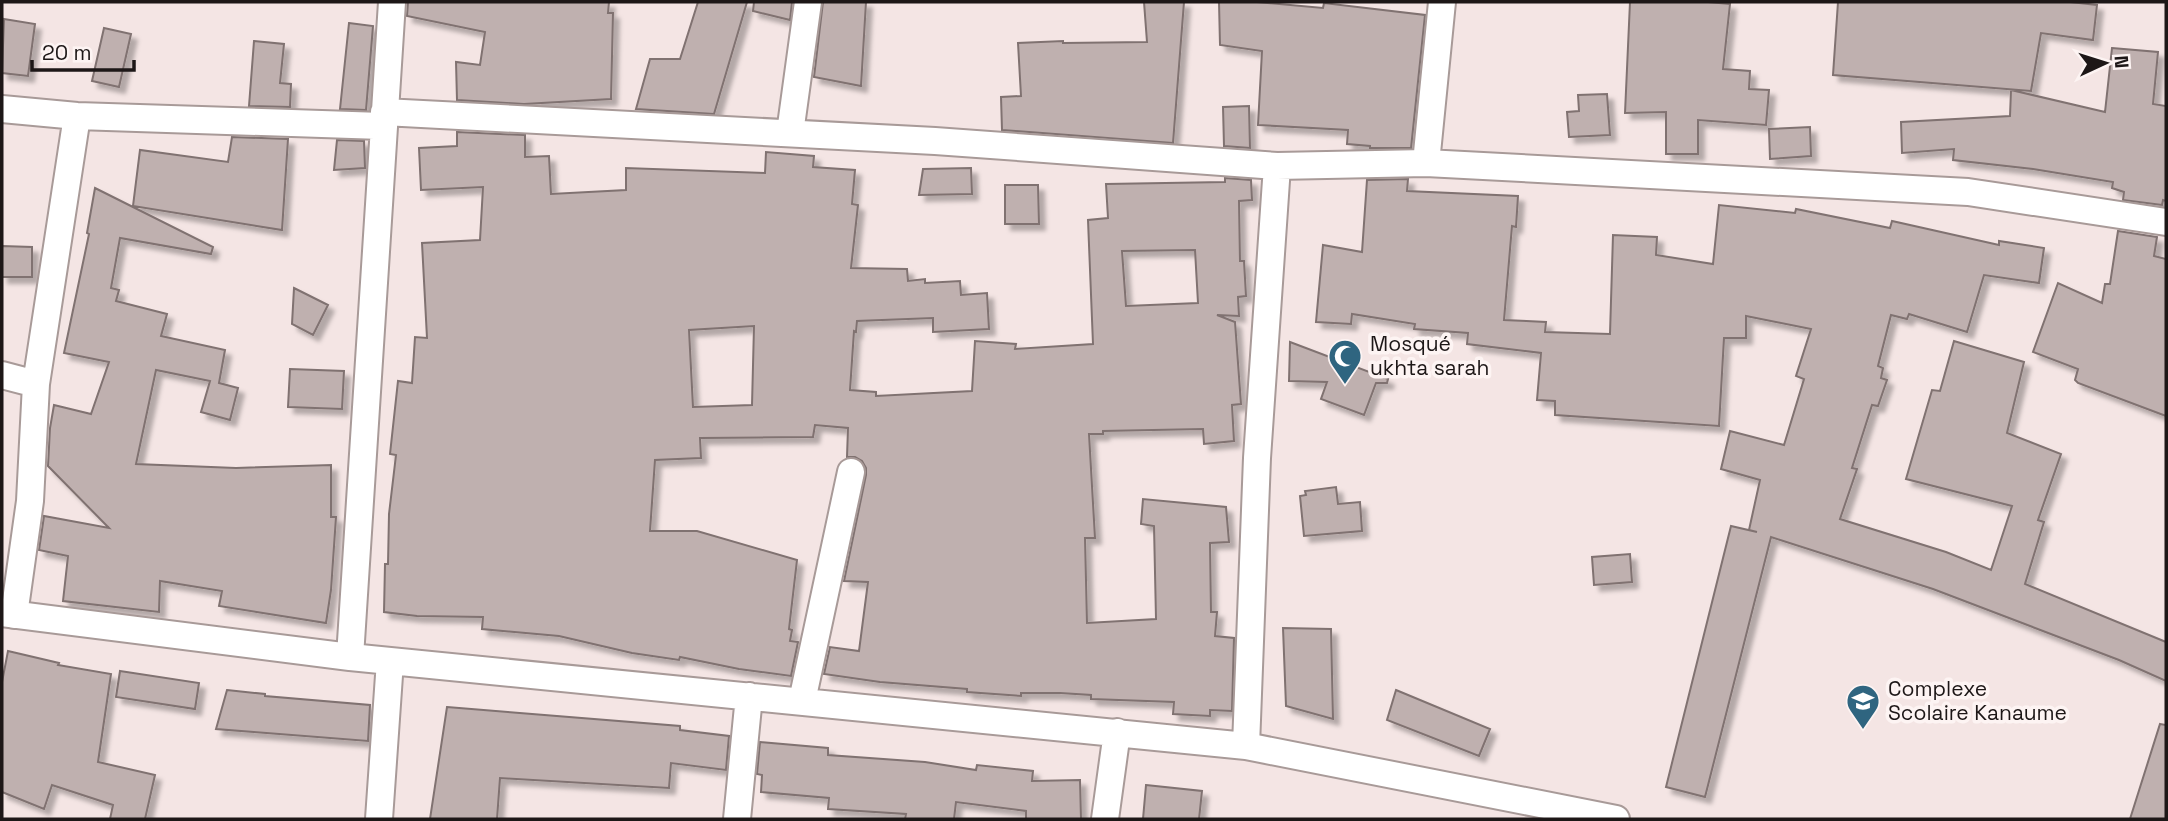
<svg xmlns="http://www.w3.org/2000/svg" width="2168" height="821" viewBox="0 0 2168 821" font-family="'Space Grotesk',sans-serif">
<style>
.building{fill:#bfb0af;stroke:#807271;stroke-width:2;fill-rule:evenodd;filter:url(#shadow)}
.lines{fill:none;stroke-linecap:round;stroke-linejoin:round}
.street-casing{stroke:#a89a98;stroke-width:30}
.street{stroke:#fff;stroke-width:26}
.labels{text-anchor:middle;stroke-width:7;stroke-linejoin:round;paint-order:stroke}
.poi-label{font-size:21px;fill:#1d1717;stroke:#fdf4f3;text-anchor:start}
</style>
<defs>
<filter id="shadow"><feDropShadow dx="6" dy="6" stdDeviation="2" flood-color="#0004"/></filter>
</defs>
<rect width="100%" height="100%" fill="#f4e5e4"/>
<path class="building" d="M408,2H609L608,13H613L611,99L524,104L457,100L456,62L480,65L485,32L407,16Z
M698,2H747L714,114L636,109L650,59H680Z
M754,2H792L790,20L753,11Z
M823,2H866L861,86L814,77Z
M1144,2H1184L1173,143L1002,130L1001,97L1021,96L1018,43L1063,41V43L1147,42Z
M1219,2H1257L1323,8L1324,3L1425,15L1411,148H1370V146L1347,144L1348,130L1258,125L1262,51L1220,45Z
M1630,2H1708L1730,4L1723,69L1750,71L1749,89L1769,90L1766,125L1698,120V154H1666V112L1625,113Z
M1838,2H2070L2097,5L2093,40L2041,33L2031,91L1833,75Z
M4,19L35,24L28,76L2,73Z
M349,23L373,26L366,110L340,109Z
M104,28L131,34L119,87L92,81Z
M254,41L284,44L280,83L291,84L290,107L249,106Z
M2112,48L2158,52L2153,104L2166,106V201L2163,200L2162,205L2123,200L2124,192L2112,188L2113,182L2033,169L1953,160L1954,149L1902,153L1901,122L2010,116L2011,90L2105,112Z
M1607,94L1610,135L1569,137L1567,112L1579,111L1578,95Z
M1249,106L1250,148L1224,146L1223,107Z
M1810,127L1811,156L1770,159L1769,129Z
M457,132L525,135V157L549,156L551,194L626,190V168L765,173L766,152L814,156L813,167L855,170L852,204L858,205L851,268L907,269L908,281L925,279V283L960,281L961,295L987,293L989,329L933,332V318L857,321L856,332L854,331L850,390L876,392V396L972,391L975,341L1016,344L1015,349L1093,344L1088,220L1108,218L1106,184L1225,182V178L1251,180L1252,200L1239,201L1240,261H1244L1246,296L1238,297L1239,316L1217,315L1235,322L1241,404L1232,405L1234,441L1204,444L1203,429L1103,431V434H1089L1095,538H1085L1087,623L1156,619L1154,526L1141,524L1143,499L1226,507L1229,542L1210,543L1211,612H1217L1215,636L1234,638L1232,711L1210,710V716L1173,714L1174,702L1091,699V695L1060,693H1021V696L967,692V689L880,682L824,674L830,647L859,651L868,582L844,581L866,475V468L862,461L855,457H847L848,428L815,425L813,437L700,438L701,458L655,460L650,531H697L797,560L789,629L792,630L790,641L798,642L791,676L739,669L680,657L679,660L632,653L559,636L482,629L483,617L417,616L384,612L385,564H388L389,514L396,455L390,454L398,381L412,383L415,337L427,338L422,243L480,240L483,187L421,190L419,148L457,146ZM1195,250L1198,303L1126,306L1122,251ZM754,326L752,405L693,407L689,330Z
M232,137L288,139L282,230L133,206L140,150L228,162Z
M337,140L364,141L365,168L334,170Z
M971,168L972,194L919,195L923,169Z
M1408,179L1407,191L1518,196L1516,227L1512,226L1504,320L1546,322L1545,332L1610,334L1613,235L1657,237L1656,255L1713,264L1719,205L1795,213L1796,209L1890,228L1892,221L1999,245V241L2044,248L2039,283L1984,275L1967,332L1909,314L1907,319L1891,315L1878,366L1883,368L1881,378L1887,380L1878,406L1872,405L1852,468L1857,469L1840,519L1946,552L1991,570L2012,506L1906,479L1932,390L1940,391L1954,341L2024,362L2007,433L2061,454L2038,520L2044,522L2025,584L2166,642V681L2119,660L1933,589L1771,537L1705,797L1666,787L1731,526L1757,532L1749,530L1760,480L1721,469L1730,431L1784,445L1804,379L1796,376L1811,329L1746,316V338H1724L1719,426L1555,415V401L1537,400L1541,353L1467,344L1468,333L1414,329L1415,324L1352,314L1351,324L1316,322L1323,245L1362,252L1367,180Z
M1005,185H1038L1039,224H1005Z
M95,188L213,247L211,254L120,238L111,288L119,290L116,301L167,314L161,336L225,350L219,383L238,388L230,420L201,412L210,381L156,370L136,464L236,468L331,465V517H336L331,590L326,623L219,606L222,591L160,581L159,612L63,601L68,556L39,550L44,516L109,528L48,466L50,428L54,405L91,414L109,362L64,353L89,234L87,233Z
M2118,231L2157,237L2154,256L2166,259V416L2078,383L2075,380L2078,369L2033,352L2058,283L2102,303L2105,284H2110Z
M2,246L32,247V277H2Z
M294,288L328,305L313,335L292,324Z
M1290,342L1388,379L1387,383H1376L1364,415L1321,399L1327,382L1289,381Z
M290,369L344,371L342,409L288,407Z
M1336,487L1338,504L1360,502L1362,531L1304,536L1300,496L1306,495L1305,491Z
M1630,554L1632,582L1594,585L1592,557Z
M1283,628L1331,629L1333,719L1286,706Z
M8,651L59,663L58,665L111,674L98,762L155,775L145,819H110L113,805L52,785L44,809L2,792V682Z
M120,671L199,683L195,709L116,697Z
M227,690L265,694V696L370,705L368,741L216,729Z
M1396,690L1490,729L1479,756L1387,720Z
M447,707L680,726V730L729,736L726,770L671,763L669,788L500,778L497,819H430Z
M2160,724L2166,725V819H2130Z
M760,742L828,748V755L925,762L976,770L977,765L1033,771L1032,781L1080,780L1081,819H1026V811L956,802L954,819H905L906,814L828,809L829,798L761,792L762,775L757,774Z
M1146,785L1202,791L1199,819H1143Z"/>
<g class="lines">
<defs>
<path id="street" d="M2,109L77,116L382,126
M384,112L935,141L1277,166
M790,133L808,2
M1426,163L1968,192L2166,222
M2,375L36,384
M2,613L350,657L1246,746L1257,458L1277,166L1426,163L1442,2
M14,615L30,501L36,384L77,116
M350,657L392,2
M802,701L851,472
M1246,746L1616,819
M379,819L390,661
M737,819L749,696
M1105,819L1117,732"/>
</defs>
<use href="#street" class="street-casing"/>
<use href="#street" class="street"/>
</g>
<defs>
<symbol id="mosque-pin" viewBox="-11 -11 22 30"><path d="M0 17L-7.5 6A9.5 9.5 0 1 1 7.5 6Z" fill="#2f6580" stroke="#fdf4f3"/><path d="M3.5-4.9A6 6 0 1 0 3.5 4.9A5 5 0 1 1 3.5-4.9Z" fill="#fff"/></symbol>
<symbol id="school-pin" viewBox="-11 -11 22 30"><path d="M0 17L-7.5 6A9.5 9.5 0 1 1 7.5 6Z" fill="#2f6580" stroke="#fdf4f3"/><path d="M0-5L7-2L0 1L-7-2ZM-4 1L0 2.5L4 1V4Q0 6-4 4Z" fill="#fff"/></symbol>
</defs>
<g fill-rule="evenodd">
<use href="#mosque-pin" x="1326" y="337" width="38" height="52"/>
<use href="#school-pin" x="1844" y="682" width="38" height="52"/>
</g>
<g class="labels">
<g class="poi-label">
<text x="1370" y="351">Mosqué<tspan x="1370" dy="24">ukhta sarah</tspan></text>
<text x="1888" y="696">Complexe<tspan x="1888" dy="24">Scolaire Kanaume</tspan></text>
</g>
</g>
<rect width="2168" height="821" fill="none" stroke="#1d1717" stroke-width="7"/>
<g transform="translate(2105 63) rotate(86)" stroke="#fdf4f3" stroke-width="5" paint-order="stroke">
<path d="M0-5L12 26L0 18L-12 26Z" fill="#1d1717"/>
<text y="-10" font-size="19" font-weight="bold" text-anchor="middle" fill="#1d1717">N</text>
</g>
<path d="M32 60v10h102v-10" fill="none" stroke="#1d1717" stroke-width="3.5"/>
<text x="42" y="60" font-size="21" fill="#1d1717" stroke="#fdf4f3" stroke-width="5" paint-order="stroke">20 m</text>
</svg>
